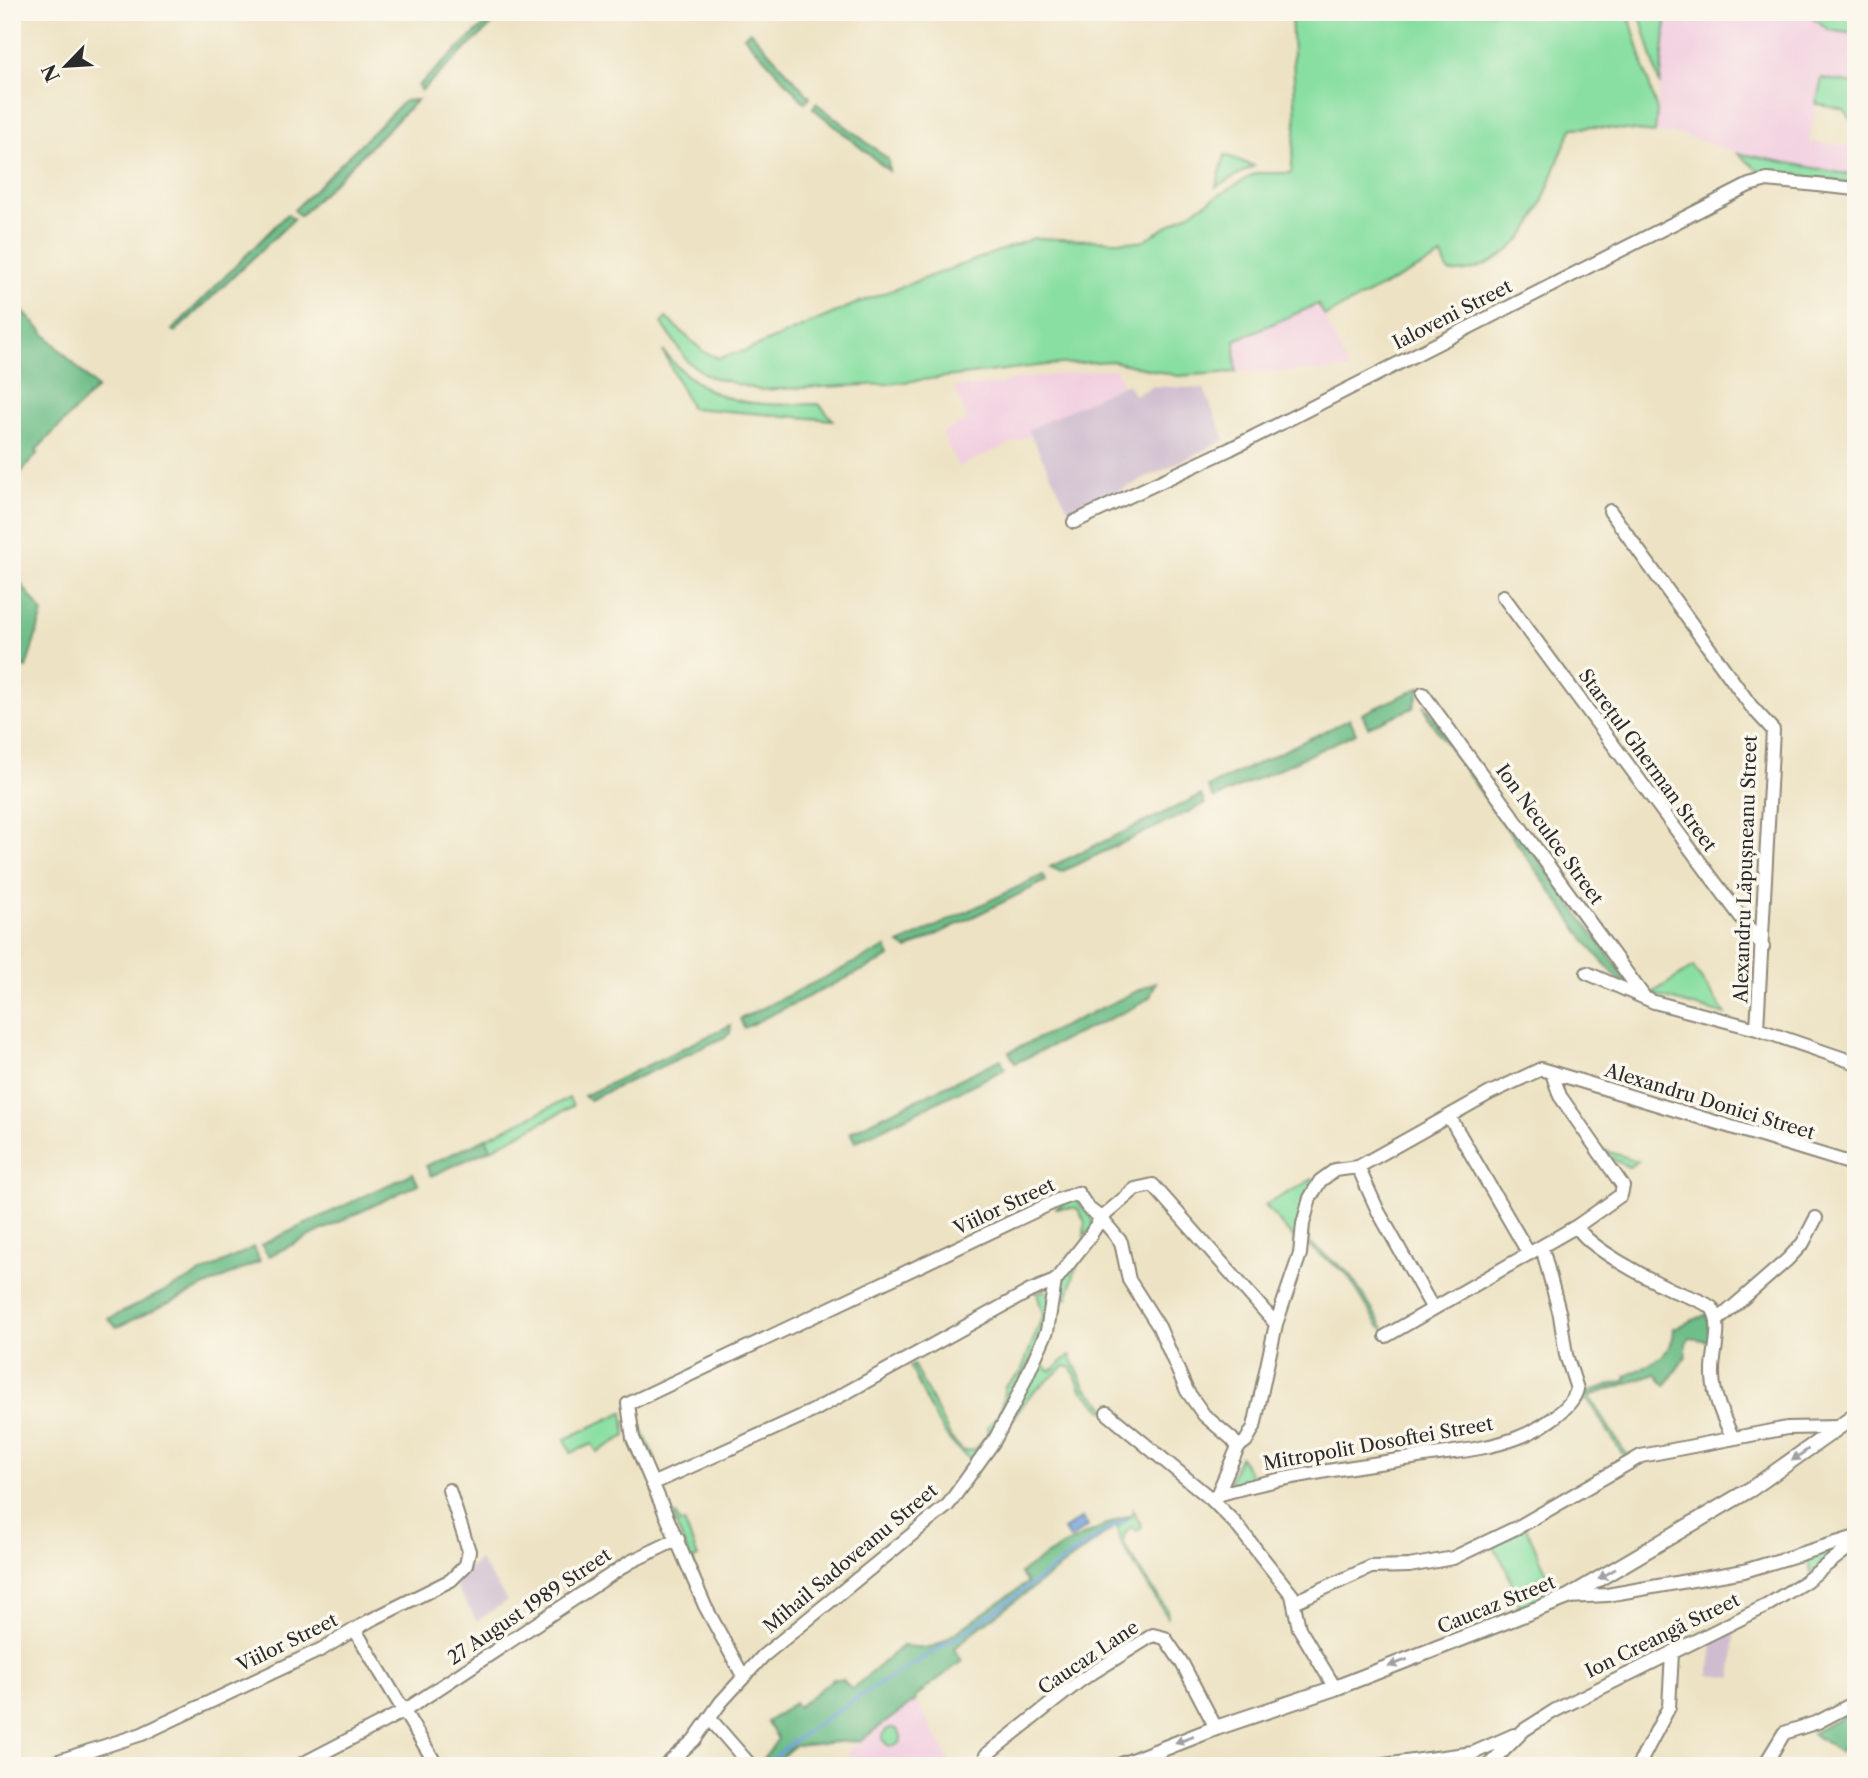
<svg xmlns="http://www.w3.org/2000/svg" width="1868" height="1778" viewBox="0 0 1868 1778" font-family="'Libre Caslon Text',serif">
<style>
.built{fill:#f2cfe0}
.industrial{fill:#cfbdcf}
.green{fill:#89dfa2;stroke:#5a8566;stroke-width:2}
.forest{fill:#6ebe88;stroke:#4c745a;stroke-width:2}
.water{fill:#6ea0d9;stroke:#4c6682;stroke-width:2}
.lines{fill:none;stroke-linecap:round;stroke-linejoin:round}
.stream{stroke:#6ea0d9;stroke-width:3.5}
.minor-casing{stroke:#8c8778;stroke-width:16}
.tertiary-casing{stroke:#8c8778;stroke-width:18}
.minor{stroke:#fff;stroke-width:12}
.tertiary{stroke:#fff;stroke-width:14}
.oneway{fill:#a0a0a0}
.labels{text-anchor:middle;stroke-width:7;stroke-linejoin:round;paint-order:stroke}
.street-label{font-size:19px;fill:#2b2b2b;stroke:#fbf7ec}
</style>
<rect width="100%" height="100%" fill="#fbf7ec"/>
<filter id="ink" filterUnits="userSpaceOnUse"><feTurbulence type="fractalNoise" baseFrequency=".0143" numOctaves="2"/><feDisplacementMap in="SourceGraphic" scale="14" xChannelSelector="R" yChannelSelector="G"/><feConvolveMatrix kernelMatrix="1 2 1 2 8 2 1 2 1" color-interpolation-filters="sRGB"/></filter>
<filter id="wash" filterUnits="userSpaceOnUse"><feTurbulence type="fractalNoise" baseFrequency=".00686" numOctaves="4" result="noise"/><feDisplacementMap in="SourceGraphic" scale="28" xChannelSelector="R" yChannelSelector="G"/><feGaussianBlur stdDeviation="1.57" result="paint"/><feColorMatrix in="noise" values="0 0 0 0 0 0 0 0 0 0 0 0 0 0 0 0 0 1.4 0 .05"/><feComposite in="paint" operator="in"/></filter>
<g filter="url(#wash)">
<rect width="100%" height="100%" fill="#ede3c4"/>
<path class="built" d="M1667,12H1806L1828,30L1856,12V84L1822,79L1809,142L1856,146V176L1747,156L1682,135L1655,133Z
M1319,304L1349,370L1236,372L1235,341Z
M1106,369L1117,370L1122,385L1029,430L1031,435L958,467L942,433L968,420L954,387L1002,384L1009,380Z
M916,1700L952,1766H842L851,1747Z"/>
<path class="industrial" d="M1122,385H1129L1134,395L1154,386L1204,389L1225,440L1071,514L1028,430Z
M479,1559L507,1601L477,1621L454,1584Z
M1735,1628L1732,1678L1709,1675L1714,1638Z"/>
<path class="green" d="M1291,12H1628L1657,111L1655,133L1597,127L1573,128C1555,159 1545,208 1525,234C1508,256 1477,274 1449,272L1442,256L1325,316L1318,304L1235,340L1236,372L1178,376L1112,361L1045,365L888,384L759,390L708,376L687,361L662,323L666,318L704,352L719,358L748,350L860,302L1034,238L1141,242L1256,173H1291L1296,122Z
M1639,12H1667L1660,86Z
M1806,12H1856V34L1829,30Z
M1822,78L1856,84V120L1850,119L1844,110L1816,104Z
M1737,153L1856,176V184L1758,170Z
M1225,155L1254,166L1216,187Z
M663,351C709,407 752,406 819,404L833,420L691,408Z
M1693,967L1726,1015L1651,994Z
M569,1098L573,1106L491,1149L486,1138Z
M1603,1150L1638,1161L1629,1167L1610,1158Z
M1313,1179L1317,1181L1296,1247L1295,1240L1265,1205Z
M1074,1198L1092,1219L1093,1227L1084,1237L1085,1222L1077,1208H1055Z
M1104,1226C1116,1235 1120,1246 1120,1261L1103,1229L1077,1264L1067,1299L1062,1295L1055,1314L1060,1282L1098,1230Z
M1306,1232L1309,1243L1348,1272L1384,1328L1379,1326L1346,1273L1305,1244Z
M1046,1290C1064,1317 992,1433 975,1461C942,1446 926,1397 910,1366L913,1364L951,1438L963,1451L974,1450L989,1434L988,1426L1001,1413L1005,1386L1020,1374L1043,1315L1037,1293Z
M1070,1355L1085,1387L1107,1408L1104,1411L1081,1389L1072,1368L1065,1366L1031,1394L999,1438L1038,1363L1051,1371Z
M1586,1392L1630,1460L1627,1461L1587,1399L1569,1412Z
M642,1402L635,1414L655,1458L647,1462L635,1436L633,1407Z
M623,1412L626,1436L597,1452L592,1444L571,1453L565,1439Z
M1240,1456L1253,1479L1232,1484L1230,1480Z
M1133,1510L1142,1527L1137,1531L1132,1526L1124,1535V1545L1167,1610L1168,1618L1122,1545L1117,1527L1132,1514Z
M676,1515L680,1524L684,1522L698,1557L693,1559L697,1576L673,1517Z
M1526,1527L1556,1594L1521,1609L1506,1568L1493,1545Z
M1852,1541L1811,1573L1807,1557Z
M883 1737a9 9 0 1 1 18 0a9 9 0 1 1-18 0Z"/>
<path class="forest" d="M496,14L500,17L421,91L418,86Z
M750,31L810,97L805,103L744,36Z
M417,100L300,216L294,210L404,101Z
M816,103L888,159L889,171L813,108Z
M287,214L294,219L175,332L172,330Z
M12,300L97,388L36,450L38,453L12,483Z
M12,572L43,613L26,668L15,663L12,671Z
M1421,687L1413,708L1368,727L1362,714Z
M1424,704L1633,988L1623,984L1594,952L1429,719Z
M1350,719L1356,733L1214,799L1208,787Z
M1201,795L1205,804L1061,872L1050,867Z
M1043,875L1046,881L907,949L899,944Z
M886,947L890,957L744,1028L740,1019Z
M1156,982L1150,997L1135,1007L1015,1063L1009,1052Z
M731,1025L730,1033L725,1037L589,1100L584,1096Z
M1001,1059L1005,1069L855,1142L850,1132Z
M486,1138L491,1149L431,1176L426,1166Z
M413,1173L418,1184L269,1256L261,1245Z
M254,1247L260,1261L117,1327L108,1319Z
M1708,1314L1710,1341L1690,1338L1686,1343V1356L1665,1386L1656,1374L1589,1396L1586,1392L1627,1380L1626,1376C1648,1366 1674,1357 1674,1328Z
M1132,1514L976,1630L954,1649L962,1661L915,1697L916,1700L861,1740L794,1746L771,1766H763L761,1762L778,1739L767,1722L794,1703L798,1707L833,1679H842L852,1689L902,1646L929,1648L939,1644L1027,1583L1020,1573C1056,1547 1091,1531 1132,1514Z
M1856,1709V1728L1840,1752L1812,1733Z"/>
<path class="water" d="M1082,1518L1088,1526L1070,1539L1064,1530Z"/>
<g class="lines">
<path class="stream" d="M764,1766C823,1713 893,1678 959,1636C1016,1599 1066,1554 1124,1520"/>
</g>
</g>
<g filter="url(#ink)">
<g class="lines">
<defs>
<path id="minor" d="M1610,511L1751,706L1773,730L1757,1029
M1074,522L1230,449L1749,185L1767,180L1856,189
M1503,596L1763,947
M1423,694L1645,998
M1587,973L1654,1002L1757,1029L1856,1063
M1552,1073L1560,1096L1623,1186L1621,1195L1577,1226C1586,1247 1651,1280 1672,1290C1685,1296 1701,1299 1712,1308C1724,1326 1712,1353 1713,1374C1713,1396 1723,1418 1733,1438
M1449,1116L1529,1254
M1358,1167L1378,1211L1433,1309
M1718,1320L1787,1260L1803,1243L1816,1218
M1386,1336L1577,1226
M1107,1413L1210,1498L1235,1523L1292,1595L1299,1628L1335,1688
M1238,1447L1232,1439L1204,1415L1187,1391L1159,1327L1129,1280L1121,1242L1101,1218L1135,1189L1153,1185L1276,1324
M654,1483L813,1411L1030,1291L1055,1281L1088,1239L1101,1218L1088,1208L1078,1193L1056,1201L628,1404L633,1438L705,1606L743,1676
M1217,1495L1238,1447L1246,1441L1254,1427L1276,1324L1300,1254L1303,1224L1310,1198L1320,1181L1335,1170L1358,1167L1490,1093L1541,1069L1856,1165
M1214,1496C1280,1476 1349,1468 1418,1457C1450,1452 1485,1450 1517,1438C1536,1431 1572,1410 1577,1389L1566,1355L1560,1315L1542,1247
M1568,1597L1607,1595L1744,1571L1856,1537
M1294,1602L1371,1567L1409,1566L1453,1558L1520,1526L1641,1456L1787,1428L1839,1427
M355,1630L437,1766
M711,1720L751,1766
M986,1755L1081,1680L1153,1635L1165,1638L1182,1663L1216,1728
M43,1766L142,1734L322,1649L369,1621L451,1580L466,1565L469,1551L449,1490
M298,1766L404,1711L630,1562L678,1539
M665,1766L694,1740L721,1702L763,1656L948,1505L994,1441L1015,1402L1047,1331L1055,1281
M1376,1766L1473,1753L1514,1735
M1488,1766L1524,1730L1554,1711L1766,1606L1806,1581L1856,1542
M1638,1766L1669,1707L1672,1653
M1764,1766L1784,1733L1818,1722L1856,1702"/>
<path id="tertiary" d="M1119,1766L1216,1728L1335,1688L1568,1597L1751,1489L1856,1415"/>
</defs>
<use href="#minor" class="minor-casing"/>
<use href="#tertiary" class="tertiary-casing"/>
<use href="#minor" class="minor"/>
<use href="#tertiary" class="tertiary"/>
</g>
<defs><path id="oneway-solid" d="M-6-.8H1V-3.2L6.5 0L1 3.2V.8H-6Z" transform="scale(1.75)"/></defs>
<g class="oneway">
<use href="#oneway-solid" transform="translate(1800 1455) rotate(145)"/>
<use href="#oneway-solid" transform="translate(1607 1574) rotate(149)"/>
<use href="#oneway-solid" transform="translate(1398 1663) rotate(159)"/>
<use href="#oneway-solid" transform="translate(1184 1740) rotate(160)"/>
</g>
</g>
<g class="labels">
<g class="street-label">
<text transform="translate(1452 314) rotate(-27)" y="7">Ialoveni Street</text>
<text transform="translate(1648 760) rotate(54)" y="7">Starețul Gherman Street</text>
<text transform="translate(1550 834) rotate(54)" y="7">Ion Neculce Street</text>
<text transform="translate(1745 869) rotate(-88)" y="7">Alexandru Lăpușneanu Street</text>
<text transform="translate(1710 1101) rotate(17)" y="7">Alexandru Donici Street</text>
<text transform="translate(1004 1206) rotate(-25)" y="7">Viilor Street</text>
<text transform="translate(1378 1443) rotate(-10)" y="7">Mitropolit Dosoftei Street</text>
<text transform="translate(850 1558) rotate(-40)" y="7">Mihail Sadoveanu Street</text>
<text transform="translate(1496 1604) rotate(-22)" y="7">Caucaz Street</text>
<text transform="translate(529 1606) rotate(-34)" y="7">27 August 1989 Street</text>
<text transform="translate(1662 1635) rotate(-26)" y="7">Ion Creangă Street</text>
<text transform="translate(287 1642) rotate(-26)" y="7">Viilor Street</text>
<text transform="translate(1088 1657) rotate(-34)" y="7">Caucaz Lane</text>
</g>
</g>
<rect width="1868" height="1778" fill="none" stroke="#fbf7ec" stroke-width="42"/>
<g transform="translate(66 66) rotate(245)" stroke="#fbf7ec" stroke-width="5" paint-order="stroke">
<path d="M0-5L12 26L0 18L-12 26Z" fill="#2b2b2b"/>
<text y="-10" font-size="19" font-weight="bold" text-anchor="middle" fill="#2b2b2b">N</text>
</g>
</svg>
